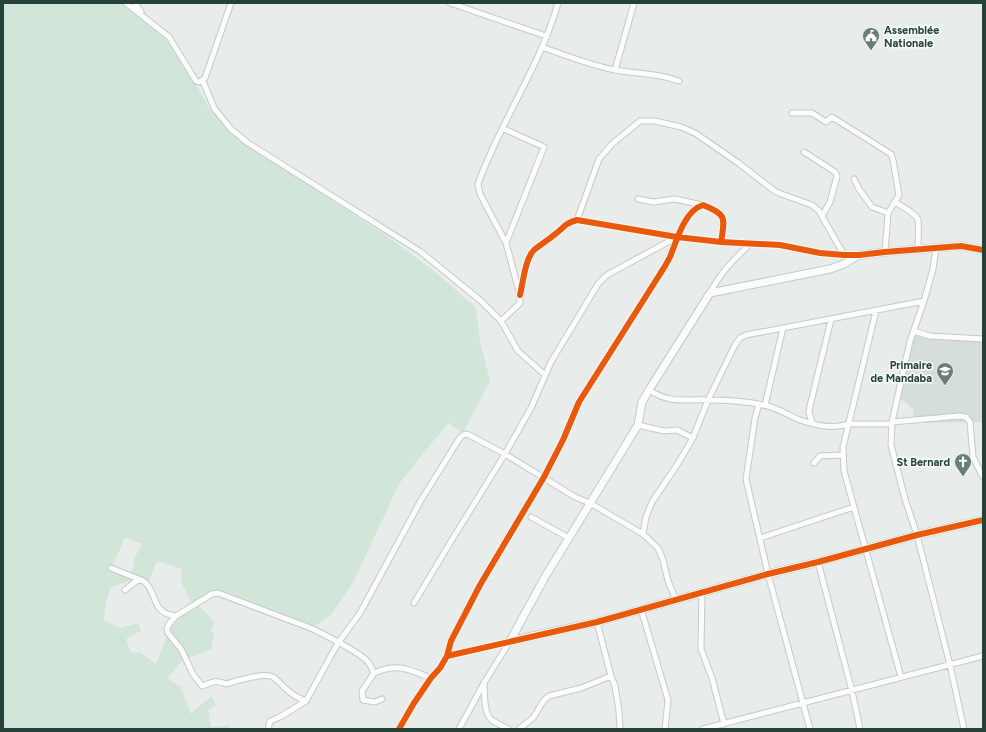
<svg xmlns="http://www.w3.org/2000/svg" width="986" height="732" viewBox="0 0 986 732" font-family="Figtree,sans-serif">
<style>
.built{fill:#d6dedb}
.green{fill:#d1e6d8}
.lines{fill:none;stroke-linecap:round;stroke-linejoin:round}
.street-casing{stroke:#c5cac8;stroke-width:7}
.secondary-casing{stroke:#c3cbc8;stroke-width:9}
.street{stroke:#fcfcfc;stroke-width:5}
.secondary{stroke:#fcfcfc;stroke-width:7}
.cycleway-casing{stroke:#f7fbf9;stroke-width:8}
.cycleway{stroke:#e8590c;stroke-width:6}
.labels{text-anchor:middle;stroke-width:3;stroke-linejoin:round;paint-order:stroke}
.poi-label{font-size:11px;font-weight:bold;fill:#24423a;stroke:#f7fbf9;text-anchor:end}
</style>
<rect width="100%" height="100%" fill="#e8edeb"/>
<path class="built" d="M910,332L933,338L983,342V422L914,423L913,409L896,394Z"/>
<path class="green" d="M3,3H127L169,37L210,109L228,129L253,149L382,233L432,269L476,308L480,341L490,381L463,433L448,423L399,484L354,581L331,615L307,631L212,592L192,604L181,582L182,569L157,561L149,581L131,574L135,562L133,561L142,544L125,537L111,570L136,579L111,587L106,603L104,620L120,628L138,623L141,631L126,639L131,653L140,652L156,664L174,619L198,605L215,622L211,631L214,633L211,649L182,661L168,678L181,688L191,713L212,696L216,705L208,710L211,727L230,725L228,729H3Z"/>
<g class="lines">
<defs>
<path id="street" d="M126,3L169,37L196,81L199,82L205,78L231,3
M135,3L141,12
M450,3L546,36
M542,47C566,56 590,65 615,70C637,74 658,73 679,81
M615,70L634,3
M203,81L214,108L231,129L248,143L421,252L481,301L501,321L518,351L545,375
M792,113H812L826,122L832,117L891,154L893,160L899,195L888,213L885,252
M502,128L544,147L506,243
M804,152L835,172L837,176L830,202L822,216
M854,179L859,189L872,207L888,213
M638,199L653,202L675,199L702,205
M895,202C902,207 915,212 918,220C919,223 918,243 918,249
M577,220L599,159L612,144L640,121H655L681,127L695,133L737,162L776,192L812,205L819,211L844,255
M936,248L933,269L924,301L910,341L892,422L891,445L905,499L917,535L950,665L964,729
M710,293C722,270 733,261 751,243
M520,295C523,283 525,259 534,250C540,245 548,240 554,235C565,227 563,224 577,220L677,237L721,242L780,245L820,253L858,255
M876,311L843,447L844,471L901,677
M501,321L520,303V295L506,243L480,194L478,184C500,122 540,67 558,3
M914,331L930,336L983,339
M649,390C671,404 683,399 708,400C726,400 745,401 763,405C777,407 787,415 800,420C814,425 833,429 848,424H892
M759,404L755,418L746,479L768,574L810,729
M765,405L783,328
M812,422L809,412L810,406L831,320
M892,422L959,416L966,417L970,422L973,457L983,477
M638,425L664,431L677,430L693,438
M814,463L820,456L843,455
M531,517L569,538
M643,534L646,517L652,502L677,465L693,438L708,400L735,345L740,338L746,335L924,301
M760,538L854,507
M818,562L852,691L860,729
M111,568L141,580
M125,590L136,581L142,580C159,591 149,613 176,616L212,594L218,593L313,629C325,635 361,653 368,662C371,665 372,670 374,673C398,663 408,669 431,678
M702,592L701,649L712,678L724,724
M414,603L453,538L505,454L531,408L551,362L598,284L607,275L677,237
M641,609L668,700L665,729
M176,616L169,624L167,629L168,633L181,649L193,674L202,686C215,682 213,679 226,684C237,681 263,672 273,677C278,680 281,685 285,688C291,694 298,698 306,701
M597,622L611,676L615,686L619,711L620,729
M447,656L510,641
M374,673L362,691L363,700L375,702L382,699
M484,684C485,695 483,714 493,721C498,724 503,726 508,729
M268,729L270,721L280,717L306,701L338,643L360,613L420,502L459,439L463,435L467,434L505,454L575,497L590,503L643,534L658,548L663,560L668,581L676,600
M399,729L414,703L431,678L440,668L447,656L451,641L480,585L544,477L563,440L579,402L660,274C664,268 667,263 670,257C677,240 684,211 703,205C727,215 725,217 721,242
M459,729L484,683L510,641
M519,729L533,718L544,700L549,696L581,688L611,676
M703,729L983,656"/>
<path id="secondary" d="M510,641L545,577L638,425L642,402L649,390L710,293L830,269L844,264L859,255L885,252L961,246L983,250
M510,641L597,622L768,574L818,562L917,535L983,520"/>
</defs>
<use href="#street" class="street-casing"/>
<use href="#secondary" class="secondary-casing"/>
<use href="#street" class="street"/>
<use href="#secondary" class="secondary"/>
<defs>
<path id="cycleway" d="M520,295C523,283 525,259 534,250C540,245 548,240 554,235C565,227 563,224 577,220L677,237L721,242L780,245L820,253L844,255H859L885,252L961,246L983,250
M447,656L597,622L768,574L818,562L917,535L983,520
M399,729L414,703L431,678L440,668L447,656L451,641L480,585L544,477L563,440L579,402L660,274C664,268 667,263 670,257C677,240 684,211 703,205C727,215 725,217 721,242"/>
</defs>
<use href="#cycleway" class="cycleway-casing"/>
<use href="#cycleway" class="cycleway"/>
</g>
<defs>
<symbol id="civic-pin" viewBox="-11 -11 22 30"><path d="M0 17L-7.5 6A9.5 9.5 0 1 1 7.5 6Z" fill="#697e78" stroke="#f7fbf9"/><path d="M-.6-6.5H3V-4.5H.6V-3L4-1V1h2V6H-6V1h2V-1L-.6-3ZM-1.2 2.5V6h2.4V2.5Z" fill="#fff"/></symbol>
<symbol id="school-pin" viewBox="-11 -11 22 30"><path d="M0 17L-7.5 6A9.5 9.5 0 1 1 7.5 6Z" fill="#697e78" stroke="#f7fbf9"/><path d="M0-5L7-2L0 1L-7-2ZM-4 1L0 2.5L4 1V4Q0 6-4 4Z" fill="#fff"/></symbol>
<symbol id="church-pin" viewBox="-11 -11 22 30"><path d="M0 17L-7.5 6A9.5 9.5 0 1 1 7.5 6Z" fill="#697e78" stroke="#f7fbf9"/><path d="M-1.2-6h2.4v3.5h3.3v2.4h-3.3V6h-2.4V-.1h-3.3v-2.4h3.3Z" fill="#fff"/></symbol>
</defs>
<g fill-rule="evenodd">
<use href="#civic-pin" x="861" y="26" width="20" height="27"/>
<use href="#school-pin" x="935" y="361" width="20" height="27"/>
<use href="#church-pin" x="953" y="452" width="20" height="27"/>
</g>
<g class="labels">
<g class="poi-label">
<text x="884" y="34" text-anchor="start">Assemblée<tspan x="884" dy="13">Nationale</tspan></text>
<text x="932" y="369">Primaire<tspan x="932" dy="13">de Mandaba</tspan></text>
<text x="950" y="466">St Bernard</text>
</g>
</g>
<rect width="986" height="732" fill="none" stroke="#24423a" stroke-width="8"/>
</svg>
